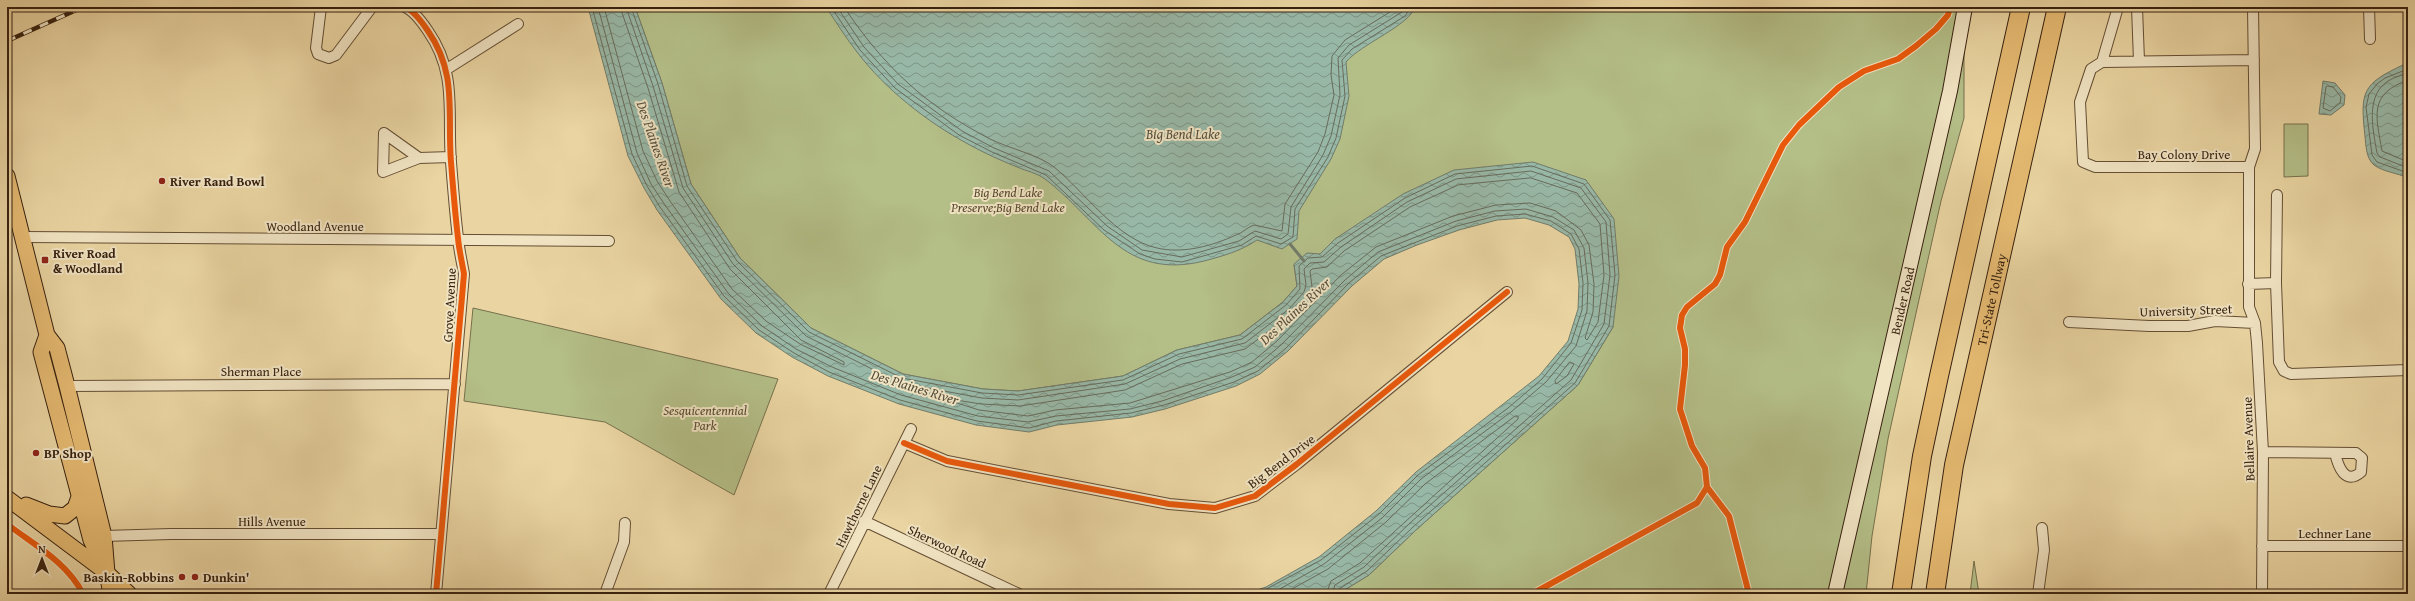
<svg xmlns="http://www.w3.org/2000/svg" width="2415" height="601" viewBox="0 0 2415 601" font-family="'Gentium Book Plus',serif">
<style>
.green{fill:#b4be87;stroke:#76704c}
.water{fill:url(#water-waves);stroke:#717c6b}
.lines{fill:none;stroke-linecap:round;stroke-linejoin:round}
.shore{stroke:#686c5c;stroke-width:1}
.stream{stroke:#717c6b;stroke-width:3}
.street-casing{stroke:#644e34;stroke-width:12}
.secondary-casing{stroke:#372110;stroke-width:16}
.primary-casing{stroke:#372110;stroke-width:17}
.highway-casing{stroke:#372110;stroke-width:20}
.street{stroke:#f1e4c3;stroke-width:10}
.secondary{stroke:#f1e4c3;stroke-width:14}
.primary{stroke:#e5ba71;stroke-width:15}
.highway{stroke:#e5ba71;stroke-width:18}
.rail-casing{stroke:#372110;stroke-width:4.5}
.rail{stroke:#f1e4c3;stroke-width:3;stroke-dasharray:9;stroke-linecap:butt}
.cycleway-casing{stroke:#f1e4c3;stroke-width:8}
.cycleway{stroke:#e8590c;stroke-width:6}
.poi-dot{fill:#8f2418;stroke:#f1e4c3;stroke-width:1.5}
.labels{text-anchor:middle;stroke-width:4;stroke-linejoin:round;paint-order:stroke}
.street-label{font-size:13px;fill:#372110;stroke:#f1e4c3}
.poi-label{font-size:13px;font-weight:bold;fill:#372110;stroke:#f1e4c3;text-anchor:start}
.park-label{font-size:13px;font-style:italic;fill:#56482e;stroke:#f1e4c3}
.water-label{font-size:14px;font-style:italic;fill:#544e3d;stroke:#f1e4c3}
</style>
<defs>
<pattern id="water-waves" width="16" height="10" patternUnits="userSpaceOnUse"><rect width="16" height="10" fill="#98b8a7"/><path d="M0 5q4-4 8 0t8 0" fill="none" stroke="#7d9587"/></pattern>
</defs>
<rect width="100%" height="100%" fill="#ead5a2"/>
<filter id="stains"><feTurbulence type="fractalNoise" baseFrequency=".005" numOctaves="4"/><feColorMatrix values="0 0 0 0 .2 0 0 0 0 .09 0 0 0 0 .02 0 0 0 .5 -.17"/></filter>
<radialGradient id="worn" r=".72"><stop offset=".6" stop-color="#630" stop-opacity="0"/><stop offset="1" stop-color="#630" stop-opacity=".3"/></radialGradient>
<path class="green" d="M635,7H1959L1951,60L1828,594H1338L1369,575L1416,530L1578,385L1613,327L1586,180L1365,222L1335,239L1320,254L1294,265L1297,286L1283,302L1240,335L1177,350L1123,376L1018,391L983,389L903,374L811,328L740,258L691,184L662,83Z
M1964,52V118L1941,201L1888,439L1872,536L1866,594H1841Z
M2284,124H2308V176L2284,177Z
M473,308L778,379L734,495L605,422L464,401Z
M1974,561L1979,594H1970Z"/>
<path class="water" d="M588,7H635L662,83L691,184L740,258L811,328L903,374L983,389L1018,391L1123,376L1177,350L1240,335L1283,302L1297,286L1294,264L1307,253L1320,254L1335,239L1403,194L1454,170L1533,162L1586,180L1614,219L1619,276L1613,327L1578,385L1416,530L1369,575L1338,594H1246L1266,587L1319,557L1376,511L1416,472L1539,376L1568,341L1578,309L1579,284L1575,249L1569,237L1549,225L1525,218L1497,220L1459,230L1417,245L1384,259L1352,286L1288,351L1260,374L1236,386L1165,409L1132,417L1057,425L1029,432L976,425L899,404L828,376L792,357L756,333L721,299L657,210L644,188L628,156Z
M826,7H1415C1410,25 1361,44 1346,62L1349,96L1340,139L1331,159L1299,211L1297,239L1282,249L1257,240C1241,251 1223,256 1204,261C1123,281 1099,220 1045,179C1037,173 1026,171 1017,167C1000,160 984,153 968,144C927,122 885,89 857,52C846,38 836,22 826,7Z
M2403,65H2408V178C2398,173 2383,172 2374,165C2366,158 2366,146 2365,136C2360,92 2362,84 2403,65Z
M2323,81L2335,83L2345,95L2344,105L2331,115L2319,114Z"/>
<g class="lines">
<path class="shore" d="M592,7L632,154L647,186L660,207L724,296L759,330L794,353L829,372L900,400L977,421L1029,428L1056,421L1131,413L1164,405L1234,382L1258,371L1285,349L1349,283L1381,256L1457,226L1496,216L1525,214L1551,221L1571,234L1579,249L1583,283L1582,310L1571,343L1542,379L1508,408L1418,475L1379,514L1321,560L1257,594
M598,7L637,153L651,184L665,205L728,293L762,326L796,349L832,367L901,395L978,416L1028,422L1056,416L1130,409L1162,401L1232,377L1255,367L1281,345L1345,280L1378,252L1456,221L1495,211L1526,209L1553,217L1574,230L1584,248L1588,283L1587,311L1576,346L1546,382L1511,412L1421,479L1382,518L1324,564L1271,594
M604,7L643,151L657,181L670,201L732,289L766,321L800,344L844,365V362L801,340L730,269L679,192L648,88L620,7
M626,7L653,86L683,188L733,264L806,336L900,383L982,398L1018,400L1125,384L1180,359L1245,343L1289,309L1304,292L1306,285L1304,269L1310,263L1324,262L1341,247L1407,202L1456,179L1531,171L1581,188L1606,222L1610,275L1604,324L1571,380L1410,523L1364,567L1335,585L1332,594
M631,7L658,84L687,186L737,261L809,332L902,378L982,393L1018,395L1123,380L1179,354L1242,339L1286,305L1300,289L1299,266L1308,258L1322,257L1338,243L1405,198L1455,174L1532,166L1584,184L1610,220L1615,275L1609,326L1575,383L1413,527L1367,571L1339,589L1337,594
M831,7L860,50L895,88L959,135L992,152L1046,175L1104,230L1140,254L1155,259L1182,262L1242,245L1256,236L1281,244L1293,237L1295,209L1328,157L1336,138L1345,96L1342,60L1352,49L1405,16L1411,7
M837,7L864,47L898,84L962,131L994,148L1049,171L1107,226L1142,250L1182,257L1239,241L1255,231L1281,239L1288,234L1291,207L1323,155L1331,136L1340,95L1338,58L1349,45L1402,12L1405,7
M844,7C885,68 925,105 990,139C1008,148 1039,155 1054,167C1085,192 1116,239 1157,248C1183,254 1212,246 1236,235C1243,233 1247,227 1254,225L1282,231L1285,204L1318,152L1325,134L1334,95L1331,75L1332,56L1345,40L1398,7
M2408,69L2385,78L2377,84L2369,94L2366,107L2372,155L2377,162L2408,173
M2408,74C2363,81 2371,120 2377,153L2380,157L2408,168
M2408,80C2368,94 2376,116 2382,151L2408,162
M2328,86L2333,87L2341,97L2340,103L2330,111L2323,108L2326,87Z
M1531,178L1577,193L1600,224L1604,275L1598,322L1587,340L1585,338L1593,312L1594,284L1589,245L1581,230L1556,211L1530,203L1496,205L1453,216L1376,247L1341,275L1277,341L1252,362L1230,372L1130,403L1055,410L1028,416L979,410L954,402L956,400L981,404L1020,406L1125,390L1182,364L1245,349L1293,313L1309,296L1312,287L1310,271L1312,269L1327,267L1344,251L1410,207L1458,185Z
M1570,362L1574,364L1567,376L1556,384L1555,381Z
M1283,594L1328,569L1386,522L1425,484L1515,416H1518V419L1360,563L1331,581L1326,594"/>
<path class="stream" d="M1290,244L1304,261"/>
<defs>
<path id="street" d="M321,7L316,48L318,54L329,58L336,55L372,7
M405,7C414,11 422,22 428,31C458,74 447,114 451,162C453,187 455,213 458,238C459,250 462,262 464,274L436,594
M2118,7L2102,62L2091,69L2080,102L2083,162L2095,167H2249
M2137,7L2139,61
M2253,7L2255,149L2249,167V307L2255,323L2257,343L2263,452L2262,594
M2369,7L2370,39
M2102,62L2254,60
M447,69L518,24
M419,158L384,133L383,172L419,158L451,157
M22,237L609,241
M2276,283L2277,195
M2248,284L2276,283L2279,362L2284,371L2291,374L2408,370
M2069,322L2149,326H2188L2215,321L2255,323
M67,386L455,384
M904,443L947,461L1169,504L1215,508L1255,496L1297,464L1507,292
M2263,452L2356,453L2362,458L2361,472C2345,486 2338,466 2335,453
M864,521L1019,594
M104,536L171,534H441
M2262,546H2408
M605,594L624,542L625,523
M829,594L911,429
M2038,594L2044,550L2042,528"/>
<g id="secondary">
<path id="s1" d="M1835,594L1950,91L1965,7"/>
</g>
<path id="primary" d="M7,176L47,335L57,348L67,386L104,536L107,573L111,594
M47,335L41,352L91,540L102,563
M7,498L107,573L129,594
M26,505L49,514L65,516L75,508L80,494"/>
<g id="highway">
<path d="M1901,594L1922,456L1939,376L2021,7"/>
<path id="s2" d="M1935,594L1954,465L2057,7"/>
</g>
</defs>
<use href="#street" class="street-casing"/>
<use href="#secondary" class="secondary-casing"/>
<use href="#primary" class="primary-casing"/>
<use href="#highway" class="highway-casing"/>
<use href="#street" class="street"/>
<use href="#secondary" class="secondary"/>
<use href="#primary" class="primary"/>
<use href="#highway" class="highway"/>
<defs>
<path id="rail" d="M7,41L83,7"/>
</defs>
<use href="#rail" class="rail-casing"/>
<use href="#rail" class="rail"/>
<defs>
<path id="cycleway" d="M405,7C414,11 422,22 428,31C458,74 447,114 451,162C453,187 455,213 458,238C459,250 462,262 464,274L436,594
M904,443L947,461L1169,504L1215,508L1255,496L1297,464L1507,292
M1707,487L1729,516L1749,594
M7,524C34,545 67,562 83,594
M1532,594L1697,503L1707,487L1705,468L1692,446L1680,409L1685,365V349L1680,328L1682,315L1687,307L1715,284L1720,275L1727,247L1745,222L1783,145L1799,125L1839,87L1864,71L1898,59L1916,46L1936,29L1948,15L1950,7"/>
</defs>
<use href="#cycleway" class="cycleway-casing"/>
<use href="#cycleway" class="cycleway"/>
</g>
<g class="poi-dot">
<circle cx="162" cy="181" r="4"/>
<rect x="41" y="256" width="8" height="8" rx="2"/>
<circle cx="36" cy="453" r="4"/>
<circle cx="182" cy="577" r="4"/>
<circle cx="195" cy="577" r="4"/>
</g>
<g class="labels">
<g class="street-label">
<text x="2184" y="159">Bay Colony Drive</text>
<text x="315" y="231">Woodland Avenue</text>
<text dy="5" stroke="none"><textPath href="#s2" startOffset="300">Tri-State Tollway</textPath></text>
<text dy="5" stroke="none"><textPath href="#s1" startOffset="301">Bender Road</textPath></text>
<text transform="translate(449 305) rotate(-87)" y="5">Grove Avenue</text>
<text transform="translate(2186 310) rotate(-2)" y="5">University Street</text>
<text x="261" y="376">Sherman Place</text>
<text transform="translate(2248 439) rotate(-92)" y="5">Bellaire Avenue</text>
<text transform="translate(1281 461) rotate(-37)" y="5">Big Bend Drive</text>
<text transform="translate(858 506) rotate(-64)" y="5">Hawthorne Lane</text>
<text x="272" y="526">Hills Avenue</text>
<text x="2335" y="538">Lechner Lane</text>
<text transform="translate(947 546) rotate(25)" y="5">Sherwood Road</text>
</g>
<g class="poi-label">
<text x="170" y="186">River Rand Bowl</text>
<text x="53" y="258">River Road<tspan x="53" dy="15">&amp; Woodland</tspan></text>
<text x="44" y="458">BP Shop</text>
<text x="174" y="582" text-anchor="end">Baskin-Robbins</text>
<text x="203" y="582">Dunkin'</text>
</g>
<g class="park-label">
<text x="1008" y="197">Big Bend Lake<tspan x="1008" dy="15">Preserve;Big Bend Lake</tspan></text>
<text x="705" y="415">Sesquicentennial<tspan x="705" dy="15">Park</tspan></text>
</g>
<g class="water-label">
<text x="1183" y="139">Big Bend Lake</text>
<text transform="translate(656 144) rotate(71)" y="5">Des Plaines River</text>
<text transform="translate(1295 311) rotate(-43)" y="5">Des Plaines River</text>
<text transform="translate(915 387) rotate(17)" y="5">Des Plaines River</text>
</g>
</g>
<rect width="2415" height="601" fill="none" stroke="#ead5a2" stroke-width="24"/>
<rect x="8" y="8" width="2399" height="585" fill="none" stroke="#372110" stroke-width="2"/>
<rect x="12" y="12" width="2391" height="577" fill="none" stroke="#372110"/>
<g transform="translate(42 559)" stroke="#f1e4c3" stroke-width="3" paint-order="stroke">
<path d="M0-3L7 15L0 10L-7 15Z" fill="#372110"/>
<text y="-6" font-size="11" font-weight="bold" text-anchor="middle" fill="#372110">N</text>
</g>
<rect width="100%" height="100%" filter="url(#stains)"/>
<rect width="100%" height="100%" fill="url(#worn)"/>
</svg>
